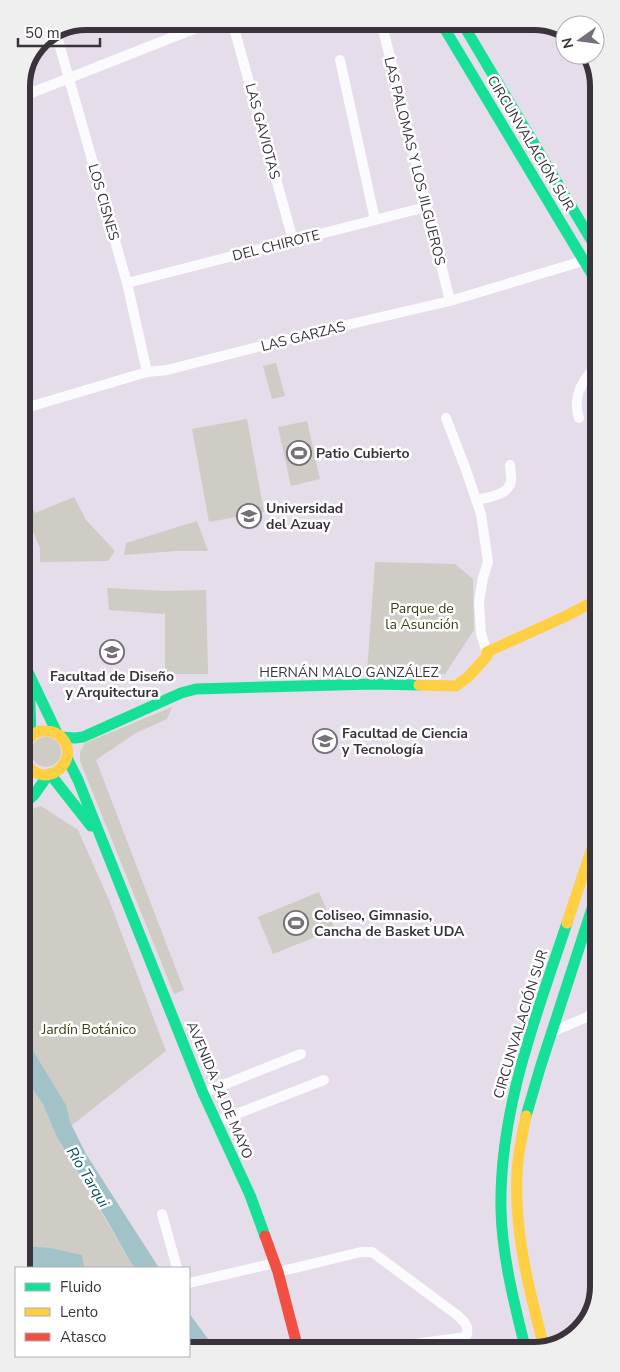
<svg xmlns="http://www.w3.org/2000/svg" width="620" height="1372" viewBox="0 0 620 1372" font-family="'Nunito Sans',sans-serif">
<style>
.green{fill:#ceccc4}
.water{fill:#a2c2ca}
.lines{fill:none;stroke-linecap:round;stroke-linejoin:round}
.street{stroke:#fbfafc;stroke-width:10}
.fast{stroke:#16e098;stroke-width:11}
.slow{stroke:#ffcf43;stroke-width:11}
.jam{stroke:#f24e42;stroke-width:11}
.labels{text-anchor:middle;stroke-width:5;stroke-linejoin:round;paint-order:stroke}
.street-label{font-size:14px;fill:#3a333c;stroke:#fff}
.poi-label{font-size:14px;font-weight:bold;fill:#3a333c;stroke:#fff;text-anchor:start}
.park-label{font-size:14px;fill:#393f10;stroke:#fff}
.water-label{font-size:15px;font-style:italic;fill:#055259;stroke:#fff}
.rim{fill:none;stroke:#3a333c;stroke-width:6}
</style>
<rect width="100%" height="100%" fill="#e6ddea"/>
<path class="green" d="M276,363L285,396L272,399L263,366Z
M247,419L264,512L209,522L192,429Z
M307,421L320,479L291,486L278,427Z
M22,482L35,513L74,497L86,520L115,551L108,561L40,562V548L32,529L23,530Z
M197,521L208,551H177L124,555L126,543Z
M375,562L455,564L473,579L474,630L445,674L367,672Z
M107,588L165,591L206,590L208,674H165V612L164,614L109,610Z
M172,707L167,719L136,733L96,760L184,990L174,994L80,761V752L85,743Z
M31 752a15 15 0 1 1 30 0a15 15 0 1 1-30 0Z
M41,806L78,830L109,900L166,1051L57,1137L134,1268H25L23,812Z
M319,892L335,929L273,954L258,917Z"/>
<path class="water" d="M24,1036L66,1105L70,1122L86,1154L159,1268H134L105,1217L57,1137L43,1104L24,1077Z
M25,1246L50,1248L82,1255L84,1268H25Z
M189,1313L216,1350H189Z"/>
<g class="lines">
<path class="street" d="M232,21L293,240
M381,21L450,301
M56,33L127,283L147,372
M340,60L375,220
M21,97L214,21
M127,283L426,207
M22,409L147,372L167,370L312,333L450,301L583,261
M446,418L466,470L481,514L488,562L483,578L479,602L481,634L487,652
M579,418C572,398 582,380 596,367
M476,500C488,497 507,496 511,482C512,477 510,470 510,465
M552,1032L587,1017L598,1009
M203,1093L301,1054
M216,1122L324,1080
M162,1214L177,1268
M278,1272L361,1252H372L457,1315C465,1322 470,1327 466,1337L414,1344
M189,1283L275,1263"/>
<path class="fast" d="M440,21L596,281
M461,21L596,248
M23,651L28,672L57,733
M29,676L31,736
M61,737L75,738L83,737L181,693L196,689L374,684L419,685
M67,758L78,780L203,1093L250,1195L265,1236
M50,774L91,826
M23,805L34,795L48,775
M526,1116L541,1065L598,890
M525,1347C514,1302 502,1256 501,1209C499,1110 536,1016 567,923"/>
<path class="slow" d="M419,685L456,686L469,676L487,656V652L564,617L597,600
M23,749C28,739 33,730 45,731C52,731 58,733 62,738C83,762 39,797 23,756
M567,923L597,833
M526,1116C522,1135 518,1154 517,1173C514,1232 529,1290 544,1347"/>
<path class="jam" d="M265,1236L278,1272L298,1349"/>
</g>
<defs>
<symbol id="stadium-ring" viewBox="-11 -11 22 22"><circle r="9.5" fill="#fff" stroke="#766e79" stroke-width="1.5"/><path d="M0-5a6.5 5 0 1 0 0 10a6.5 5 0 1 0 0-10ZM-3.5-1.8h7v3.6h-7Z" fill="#766e79"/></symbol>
<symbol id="university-ring" viewBox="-11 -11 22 22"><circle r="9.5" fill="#fff" stroke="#766e79" stroke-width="1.5"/><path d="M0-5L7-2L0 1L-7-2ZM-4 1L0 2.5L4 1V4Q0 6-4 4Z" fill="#766e79"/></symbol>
</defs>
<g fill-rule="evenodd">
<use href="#stadium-ring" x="285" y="439" width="28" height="28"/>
<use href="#university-ring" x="235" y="502" width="28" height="28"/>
<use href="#university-ring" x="98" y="638" width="28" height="28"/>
<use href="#university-ring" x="311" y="727" width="28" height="28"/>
<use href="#stadium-ring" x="282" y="909" width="28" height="28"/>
</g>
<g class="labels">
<g class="street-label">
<text transform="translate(263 131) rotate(75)" y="5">LAS GAVIOTAS</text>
<text transform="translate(531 143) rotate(59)" y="5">CIRCUNVALACIÓN SUR</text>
<text transform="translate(415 161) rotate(76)" y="5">LAS PALOMAS Y LOS JILGUEROS</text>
<text transform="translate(104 202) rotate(74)" y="5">LOS CISNES</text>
<text transform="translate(276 245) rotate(-14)" y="5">DEL CHIROTE</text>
<text transform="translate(303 336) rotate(-14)" y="5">LAS GARZAS</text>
<text x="349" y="677">HERNÁN MALO GANZÁLEZ</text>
<text transform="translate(520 1024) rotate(-73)" y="5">CIRCUNVALACIÓN SUR</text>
<text transform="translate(220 1090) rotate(67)" y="5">AVENIDA 24 DE MAYO</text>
</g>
<g class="poi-label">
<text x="316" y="458">Patio Cubierto</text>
<text x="266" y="513">Universidad<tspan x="266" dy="16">del Azuay</tspan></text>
<text x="112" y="681" text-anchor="middle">Facultad de Diseño<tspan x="112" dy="16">y Arquitectura</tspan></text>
<text x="342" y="738">Facultad de Ciencia<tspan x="342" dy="16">y Tecnología</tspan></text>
<text x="314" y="920">Coliseo, Gimnasio,<tspan x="314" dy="16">Cancha de Basket UDA</tspan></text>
</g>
<g class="park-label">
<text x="422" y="613">Parque de<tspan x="422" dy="16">la Asunción</tspan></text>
<text x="89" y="1034">Jardín Botánico</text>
</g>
<g class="water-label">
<text transform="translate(88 1177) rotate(59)" y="5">Río Tarqui</text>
</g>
</g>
<path d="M0 0H620V1372H0ZM86 30H534A56 56 0 0 1 590 86V1286A56 56 0 0 1 534 1342H86A56 56 0 0 1 30 1286V86A56 56 0 0 1 86 30Z" fill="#efefef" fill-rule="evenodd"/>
<path class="rim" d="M86 30H534A56 56 0 0 1 590 86V1286A56 56 0 0 1 534 1342H86A56 56 0 0 1 30 1286V86A56 56 0 0 1 86 30Z"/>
<rect x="15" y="1267" width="175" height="90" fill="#ffffff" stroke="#b0adb1"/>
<rect x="25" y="1283" width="25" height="8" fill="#16e098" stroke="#b0adb1"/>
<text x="60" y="1292" font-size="15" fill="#3a333c">Fluido</text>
<rect x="25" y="1308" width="25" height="8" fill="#ffcf43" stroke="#b0adb1"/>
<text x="60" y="1317" font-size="15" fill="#3a333c">Lento</text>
<rect x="25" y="1333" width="25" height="8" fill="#f24e42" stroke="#b0adb1"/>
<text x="60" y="1342" font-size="15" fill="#3a333c">Atasco</text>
<g transform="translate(580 40) rotate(256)"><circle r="24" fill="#ffffff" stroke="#b0adb1"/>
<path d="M0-4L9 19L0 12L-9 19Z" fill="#766e79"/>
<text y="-8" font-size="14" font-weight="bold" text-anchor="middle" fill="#3a333c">N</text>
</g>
<path d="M18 38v8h82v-8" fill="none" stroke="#3a333c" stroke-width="2.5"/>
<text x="25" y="38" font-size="15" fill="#3a333c" stroke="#ffffff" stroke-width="4" paint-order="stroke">50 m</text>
</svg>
